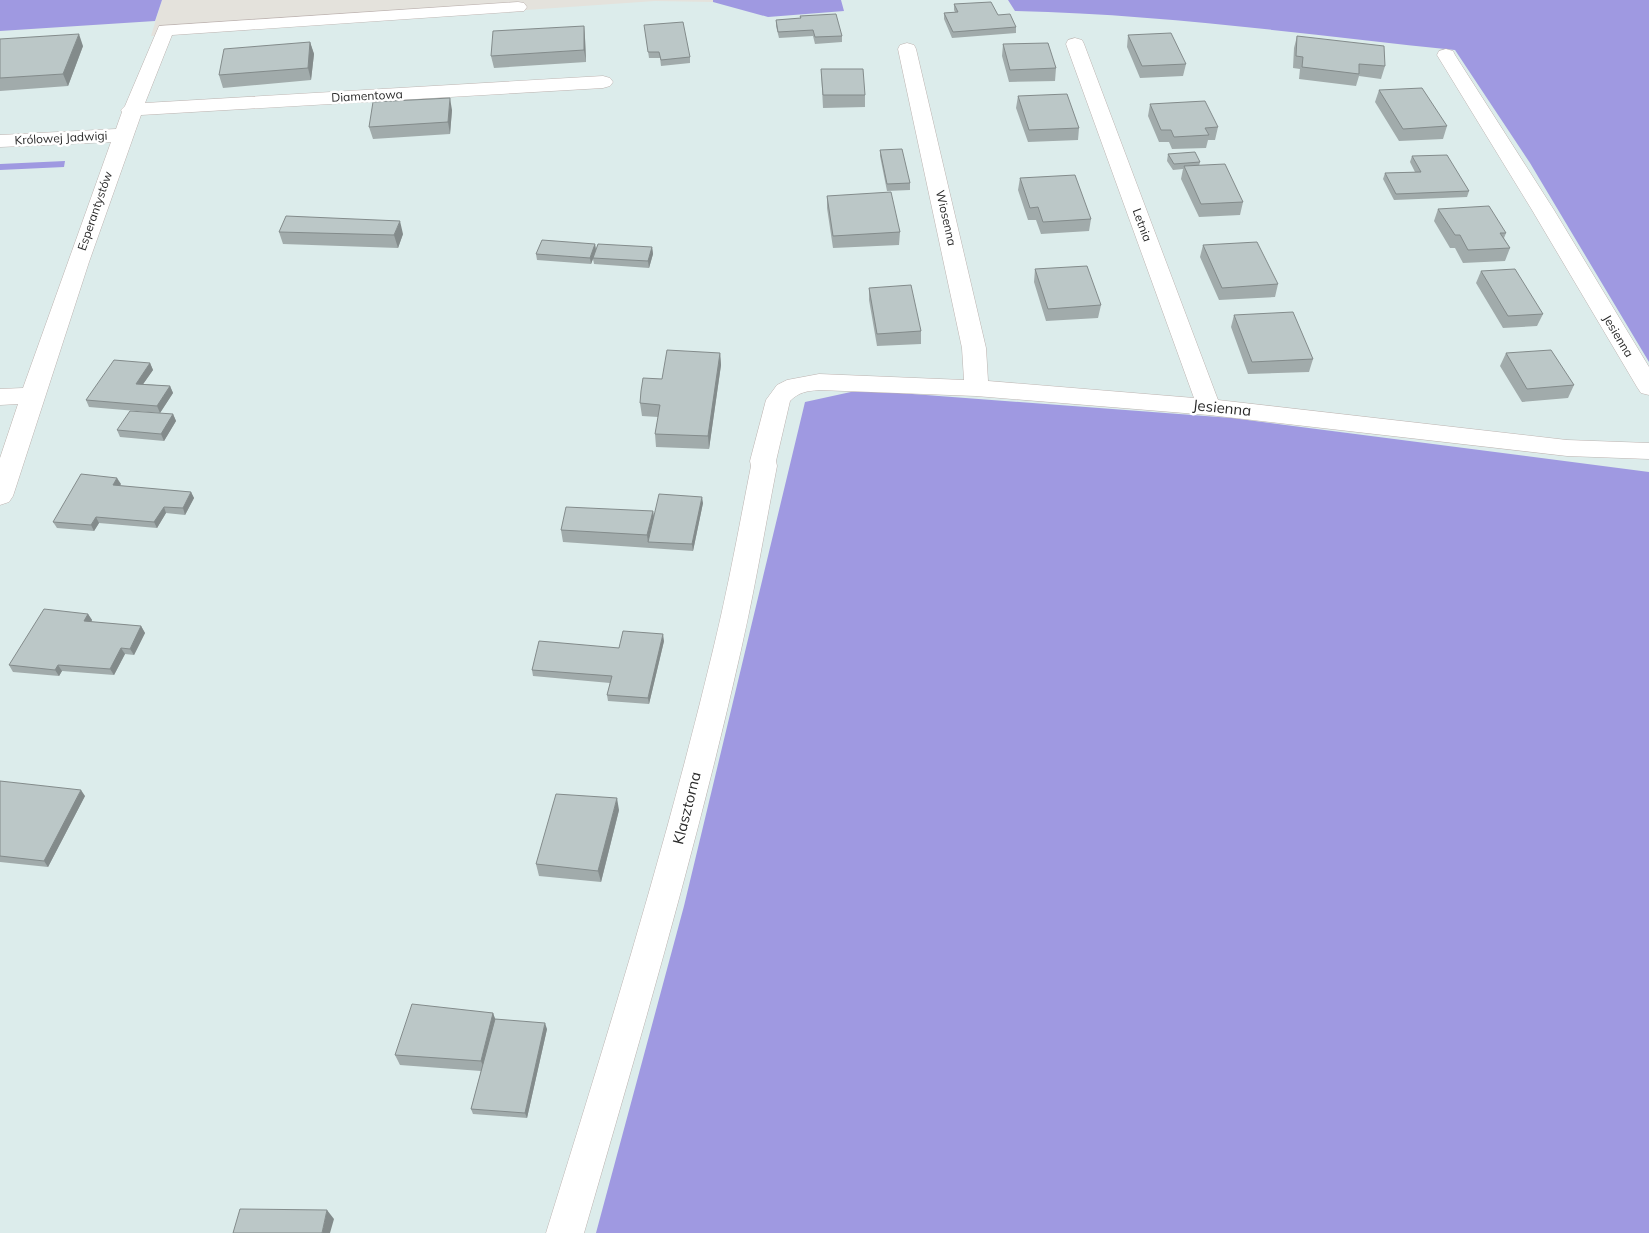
<svg xmlns="http://www.w3.org/2000/svg" width="1649" height="1233" viewBox="0 0 1649 1233" font-family="Mulish,sans-serif">
<style>
.industrial{fill:#e4e2dc}
.green{fill:#9f99e1}
.lines{fill:none;stroke-linecap:round;stroke-linejoin:round}
.minor-casing{stroke:#bdb3b0;stroke-width:1}
.minor{fill:#fff;fill-rule:evenodd}
.wall{fill:#a1abab}
.shaded-wall{fill:#838b8b}
.building{fill:#bbc7c7;stroke:#838b8b}
.labels{text-anchor:middle;stroke-width:5;stroke-linejoin:round;paint-order:stroke}
.far-street-label{font-size:12px;fill:#2a2a2a;stroke:#fff}
.street-label{font-size:15px;fill:#2a2a2a;stroke:#fff}
</style>
<rect width="100%" height="100%" fill="#dceceb"/>
<path class="industrial" d="M162,0H713V2L655,1L151,36Z"/>
<path class="green" d="M0,0H162L155,21L0,31Z
M713,0H841L844,11L768,17L713,2Z
M1008,0H1649V362L1530,163L1455,50C1309,35 1162,14 1015,11Z
M65,161L64,167L0,170V164Z
M860,390L1232,418L1649,472V1233H596L684,906L805,402Z"/>
<g class="lines">
<defs>
<path id="minor" d="M518,2L524,3L527,7L524,11L172,35L145,103L603,76L610,78L613,82L610,86L603,88L141,115L89,262L13,496L9,502L0,505V458L18,404L0,405V389L23,388L111,142L0,147V135L116,129L122,112L121,110L125,106L159,26Z
M1075,38L1082,40L1084,44L1218,400L1567,440L1649,443V459L1567,456L1209,415L976,396L819,390C807,391 799,392 790,401L776,461L777,466C765,527 755,589 741,650C697,846 640,1040 584,1233H546C606,1040 666,846 713,650C728,589 739,527 751,466L750,461L766,400L777,385L787,380L819,374L964,380L962,348L898,49L900,45L907,43L914,45L916,49L986,348L988,381L1194,398L1066,44L1068,40Z
M1446,49L1453,51L1455,55L1554,210L1649,367V395L1641,393L1637,387L1532,210L1437,55L1439,51Z"/>
</defs>
<use href="#minor" class="minor-casing"/>
<use href="#minor" class="minor"/>
</g>
<path class="wall" d="M954,4L998,15L1016,27V33L952,38L944,19V13L955,12L954,10Z
M800,16L842,36V42L815,44L813,36L779,38L776,26V20L800,19Z
M584,26L585,38L586,62L494,68L491,56Z
M645,31L690,57V63L661,66L660,58H649Z
M1128,35L1186,64L1183,76L1140,78L1127,47Z
M1297,36L1385,66L1381,79L1359,76L1356,86L1299,79L1300,69L1293,68L1294,48Z
M0,39L83,46L68,86L0,91Z
M310,42L314,54L311,80L223,88L219,75Z
M1003,44L1056,68L1055,81L1009,82L1002,56Z
M821,69L865,95V107L823,108Z
M1379,90L1447,126L1443,139L1399,141L1375,102Z
M1018,96L1079,128L1078,140L1028,142L1016,108Z
M1150,104L1218,127L1215,140H1208L1206,148L1172,149L1169,142H1159L1148,116Z
M452,110L450,134L373,139L369,127Z
M880,150L910,183V190L887,191L880,156Z
M1168,154L1200,162L1199,166L1243,202L1240,215L1199,217L1181,179L1183,169L1173,170L1167,161Z
M1412,156L1469,191L1467,197L1394,200L1383,179L1385,173L1415,172L1410,162Z
M1020,178L1091,219L1089,231L1041,234L1036,220H1028L1018,190Z
M827,196L900,232L899,245L833,248L827,208Z
M1438,209L1506,233L1504,238L1510,248L1505,261L1463,263L1455,248H1450L1434,221Z
M279,232L403,234L398,248L283,244Z
M595,244L596,250L652,247L653,254L649,268L594,264L593,259L591,264L537,260L536,254Z
M1203,245L1278,284L1275,297L1219,300L1200,257Z
M1035,269L1101,305L1098,318L1046,321L1034,282Z
M1481,271L1543,314L1537,326L1503,328L1476,283Z
M869,288L921,331V344L877,346L869,300Z
M1234,315L1313,359L1309,372L1248,374L1231,327Z
M720,353L721,365L709,449L656,447L655,434L658,417L642,416L640,403L662,379Z
M1506,353L1574,385L1568,398L1522,402L1500,366Z
M150,363L153,370L143,384L170,386L173,393L160,413L89,407L86,400Z
M173,414L176,421L164,441L120,437L117,430Z
M121,484L119,486L191,492L194,498L185,515L166,513L157,528L99,523L94,531L57,528L53,522Z
M703,503L693,551L563,542L561,530L653,511L654,517Z
M88,614L92,620L91,622L141,626L145,633L134,655L125,654L114,675L62,671L59,676L13,672L9,665Z
M664,641L649,704L608,701L607,695L610,683L533,676L532,670L619,648Z
M0,781L85,796L48,867L0,862Z
M619,810L601,882L539,876L536,864Z
M493,1013L495,1019L547,1029L527,1118L473,1114L471,1109L481,1071L400,1065L395,1055Z"/>
<path class="shaded-wall" d="M584,26L585,38L586,62L584,50Z
M79,34L83,46L68,86L63,74Z
M310,42L314,54L311,80L308,68Z
M450,98L452,110L450,134L448,122Z
M400,221L403,234L398,248L394,235Z
M595,244L596,251L591,264L590,258Z
M652,247L653,254L649,268L648,261Z
M720,353L721,365L709,449L708,436Z
M150,363L153,370L139,390L136,384Z
M170,386L173,393L160,413L157,406Z
M173,414L176,421L164,441L161,434Z
M117,478L121,484L116,492L113,485Z
M191,492L194,498L185,515L183,508Z
M702,497L703,503L693,551L692,544Z
M164,507L166,513L157,528L154,522Z
M653,511L655,524L648,542L647,535Z
M96,517L99,523L94,531L91,525Z
M88,614L92,620L88,628L84,621Z
M141,626L145,633L134,655L130,649Z
M663,634L664,641L649,704L648,698Z
M121,648L125,654L114,675L110,669Z
M58,665L62,671L59,676L55,670Z
M81,790L85,796L48,867L44,861Z
M617,798L619,810L601,882L598,871Z
M493,1013L497,1024L485,1071L481,1061Z
M545,1023L547,1029L527,1118L525,1113Z
M327,1210L334,1219L330,1233H322Z"/>
<path class="building" d="M991,2L998,15L1010,14L1016,27L953,32L944,13L958,12L954,4Z
M836,14L842,36L815,37L813,30L778,32L776,20L801,18L800,16Z
M683,22L690,57L661,60L659,52H648L644,25Z
M584,26V50L491,56L493,31Z
M1171,33L1186,64L1142,66L1128,35Z
M79,34L63,74L0,78V39Z
M1297,36L1384,46L1385,66L1359,64V74L1302,67L1303,57L1296,56Z
M310,42L308,68L219,75L224,49Z
M1048,43L1056,68L1010,70L1003,44Z
M821,69H863L865,95H823Z
M1422,88L1447,126L1403,129L1379,90Z
M1067,94L1079,128L1029,130L1018,96Z
M450,98L448,122L369,127L373,102Z
M1205,101L1218,127L1205,128L1209,135L1174,137L1171,130H1161L1150,104Z
M902,149L910,183L887,184L880,150Z
M1195,152L1200,162L1174,164L1168,154Z
M1447,155L1469,191L1396,194L1385,173L1421,172L1412,156Z
M1225,164L1243,202L1201,204L1184,166Z
M1075,175L1091,219L1043,222L1038,207L1030,208L1020,178Z
M891,192L900,232L833,236L827,196Z
M1489,206L1506,233H1500L1510,248L1468,250L1460,235H1455L1438,209Z
M286,216L400,221L394,235L279,232Z
M542,240L595,244L590,258L536,254Z
M1257,242L1278,284L1222,288L1203,245Z
M598,244L652,247L648,261L593,258Z
M1087,266L1101,305L1048,309L1035,269Z
M1515,269L1543,314L1508,316L1481,271Z
M911,285L921,331L877,334L869,288Z
M1293,312L1313,359L1252,362L1234,315Z
M667,350L720,353L708,436L655,434L660,405L640,403L641,391L643,378L662,379Z
M1551,350L1574,385L1527,389L1506,353Z
M114,360L150,363L136,384L170,386L157,406L86,400Z
M130,411L173,414L161,434L117,430Z
M81,474L117,478L113,485L191,492L183,508L164,507L154,522L96,517L91,525L53,522Z
M659,494L702,497L692,544L648,542Z
M566,507L653,511L647,535L561,530Z
M44,609L88,614L84,621L141,626L130,649L121,648L110,669L58,665L55,670L9,665Z
M623,631L663,634L648,698L607,695L612,676L532,670L539,641L619,648Z
M0,781L81,790L44,861L0,856Z
M556,794L617,798L598,871L536,864Z
M412,1004L493,1013L481,1061L395,1055Z
M495,1019L545,1023L525,1113L471,1109Z
M240,1209L327,1210L322,1233H233Z"/>
<g class="labels">
<g class="far-street-label">
<text transform="translate(367 96) rotate(-3)" y="4">Diamentowa</text>
<text transform="translate(61 138) rotate(-3)" y="4">Królowej Jadwigi</text>
<text transform="translate(95 211) rotate(-71)" y="4">Esperantystów</text>
<text transform="translate(946 218) rotate(77)" y="4">Wiosenna</text>
<text transform="translate(1142 225) rotate(70)" y="4">Letnia</text>
<text transform="translate(1618 336) rotate(59)" y="4">Jesienna</text>
</g>
<g class="street-label">
<text transform="translate(1222 408) rotate(6)" y="5">Jesienna</text>
<text transform="translate(687 808) rotate(-76)" y="5">Klasztorna</text>
</g>
</g>
</svg>
